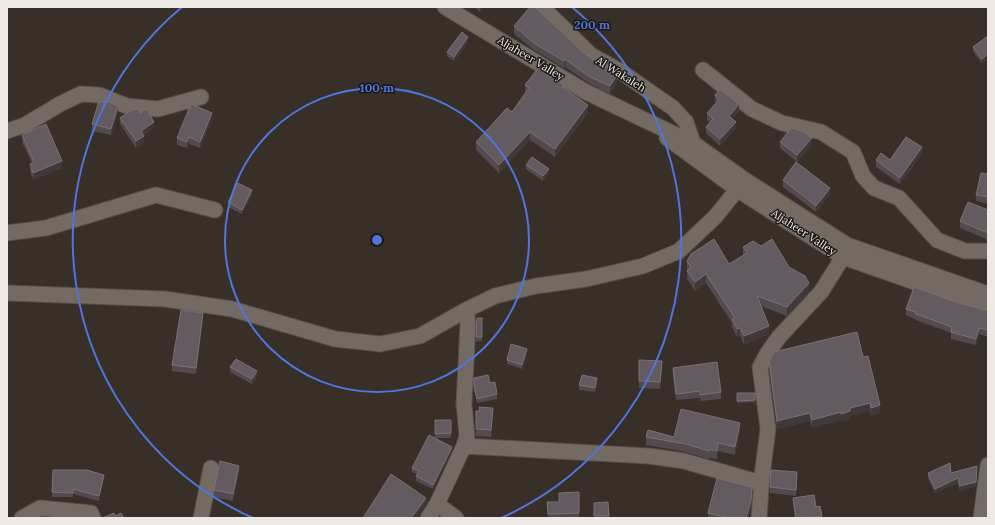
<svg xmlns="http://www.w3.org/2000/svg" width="995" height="525" viewBox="0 0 995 525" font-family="Lora,serif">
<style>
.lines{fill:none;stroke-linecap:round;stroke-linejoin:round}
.minor-casing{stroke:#544e48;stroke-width:17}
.minor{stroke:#736a63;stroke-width:15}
.wall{fill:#534a4f}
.shaded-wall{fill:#413839}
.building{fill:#635b5f;stroke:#797174}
.ring{fill:none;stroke:#5175db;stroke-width:2}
.labels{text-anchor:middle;stroke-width:3;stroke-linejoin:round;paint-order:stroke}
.street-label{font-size:11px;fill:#eee9e5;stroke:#1b1815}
.centre{fill:#5175db;stroke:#1b1815;stroke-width:2}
.ring-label{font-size:12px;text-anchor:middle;font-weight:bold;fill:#5175db;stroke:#1b1815;stroke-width:3;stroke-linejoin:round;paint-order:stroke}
</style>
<rect width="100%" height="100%" fill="#372f28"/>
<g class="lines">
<defs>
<path id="minor" d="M445,7L586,92L693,143L745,180L847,245L988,294
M542,7L591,55L620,71L673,108L686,122L693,143
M703,70L752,109L782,123L821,132L853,152L863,176L874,188L899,198L937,240L965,251H988
M7,131L25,125L60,104L81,94L99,95L127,106L158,109L201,97
M667,138L738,190L843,257L988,308
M7,233L46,228L156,195L215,210
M7,293L165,299L232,309L335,339L380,344L420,336L466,310L495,296L536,286L586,279L643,266L679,251L715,217L745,180
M464,446L649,456L684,461L761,483
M437,504L456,518
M22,518L40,508L91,513L93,518
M201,518L211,468
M428,518L437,504L464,446L467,436L464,404L468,323L466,310
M759,518L762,476L768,429L760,367L767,354L779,337L821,292L843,257L846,247
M981,518L988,465"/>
</defs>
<use href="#minor" class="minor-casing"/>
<use href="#minor" class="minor"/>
</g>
<path class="wall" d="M475,7H484L480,12Z
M514,26L585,54L617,82L610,94L590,84L565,67L564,68L534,50L514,34Z
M988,36L982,63L973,52V47Z
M468,42L454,61L447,56V52Z
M525,85L564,88L588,113L555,157L530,140L499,173L476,150V142L512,112L525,94Z
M715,95L739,111L732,119L736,128L720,146L706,133V127L710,122L707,120V113L716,103L715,102Z
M118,112L111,135L92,131V124Z
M120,118L154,128L144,135V142L136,148L120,124Z
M212,120L200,148L189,144L187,148L177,145V138Z
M22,135L62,168L33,180L30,171V164L32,163L22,142Z
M780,142L812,144L797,162L780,148Z
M922,154L900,184L876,167V160H890Z
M526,165L549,173L543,181L526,169Z
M988,174V204L976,201V195Z
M783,180L830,194L816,212L783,187Z
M252,195L242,214L228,207V202Z
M988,210V240L960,228V221Z
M743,247L789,267L809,292L787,316L761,306L769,334L744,345L740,336L737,337L732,327V323L706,283L695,291L687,279V261L729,264L743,255Z
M959,303L988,311V337L979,334L976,345L951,339V333L916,320L915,319L906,315V309Z
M477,318H482V341L476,342Z
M203,320L196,374L172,371V365Z
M527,353L522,369L507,364V360Z
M863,357L880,413L871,416L870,411L850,416V419L841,422V420L812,428L810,421L777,429L769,369V361Z
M639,360L662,367L660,389L639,388Z
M230,367L257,376L252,384L230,372Z
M673,368L721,392V399L700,401V398L676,400L673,375Z
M474,378L490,383L497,394V399L477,403L474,390Z
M597,383L595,392L579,390V385Z
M737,393L755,400V402L737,403Z
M479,407L493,415L491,437L476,436V411H479Z
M435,420H451V438H435Z
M740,431L735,455L718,451L717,459L710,458L709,459L686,452L646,445V437H674Z
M452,451L433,489L416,481V476L417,474L412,472V468Z
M53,470L104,479L99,501L73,494V497H52Z
M977,470L976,486L960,491L958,483L935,493L928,478V473H951Z
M239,472L233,501L214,497V490Z
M797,478L796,496L770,493V487Z
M579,492V518H548L547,502H559Z
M752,494L751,508L748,518H708V513Z
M793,498L816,507L822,516V518H795L793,504Z
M608,502L609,518H594V503Z"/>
<path class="shaded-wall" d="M480,7H484L480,12Z
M468,37V42L454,61V57Z
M988,54V59L982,63V59Z
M565,59V67L564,68V61Z
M617,75V82L610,94V86Z
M739,104V111L729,122V116Z
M588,105V113L555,157V149Z
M118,106V112L111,135V129Z
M212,113V120L200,148V142Z
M154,122V128L141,137V131Z
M736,122V128L720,146V139Z
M530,132V140L499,173V165Z
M144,136V142L136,148V141Z
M189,137V144L187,148V142Z
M812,138V144L797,162V155Z
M922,147V154L900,184V178Z
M62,161V168L33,180V173Z
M549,169V173L543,181V176Z
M830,188V194L816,212V206Z
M252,190V195L242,214V210Z
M706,274V283L695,291V282Z
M809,283V292L787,316V307Z
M203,313V320L196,374V368Z
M769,326V334L744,345V336Z
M740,328V336L737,337V329Z
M979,328V334L976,345V339Z
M527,349V353L522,369V365Z
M257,371V376L252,384V379Z
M597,378V383L595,392V388Z
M870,403V411L850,416V419L841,422V414L850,408Z
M880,405V413L871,416V408Z
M493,408V415L491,437V430Z
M841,412V420L812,428V420Z
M810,413V421L777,429V421Z
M740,423V431L735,455V447Z
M718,443V451L717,459V451Z
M452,447V451L433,489V485Z
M239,466V472L233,501V494Z
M977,466L976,486L960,491V486Z
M104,475V479L99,501V496Z
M958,478V483L935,493V489Z
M752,487L751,508L748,518H746Z
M426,498V504L416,518H411Z"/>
<path class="building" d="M530,7H535L585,54L617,75L610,86L590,77L565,59L564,61L534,43L514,26Z
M462,32L468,37L454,57L447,52Z
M988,36V54L982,59L973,47Z
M539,67L564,85L562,87L588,105L555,149L530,132L499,165L476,142L507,108L512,112L529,88L525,85Z
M720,89L739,104L729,116L736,122L720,139L706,127L713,119L707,113L719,100L715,95Z
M99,101L105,103L106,101L118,106L111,129L92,124Z
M191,104L212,113L200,142L189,137L187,142L177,138Z
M133,109L138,110L141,113L144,110H147L154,122L141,131L144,136L136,141L120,118Z
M46,124L62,161L33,173L30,164L34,162L22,135Z
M791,128L803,131L812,138L797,155L780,142Z
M906,137L922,147L900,178L876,160L881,153L890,160Z
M532,157L549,169L543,176L526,165Z
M796,162L830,188L816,206L783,180Z
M981,173L988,174V197L976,195Z
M238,183L252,190L242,210L228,202Z
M968,202L988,210V233L960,221Z
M714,239L729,264L747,253L743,247L753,241L761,246L772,239L789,267L805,276L809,283L787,307L757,296L769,326L744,336L740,328L737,329L732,319L735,318L706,274L695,282L687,271L691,267L687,261L691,254Z
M914,287L959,303L988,311V330L979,328L976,339L951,332L952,327L916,314L915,312L906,309Z
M181,310L203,313L196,368L172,365Z
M477,318H482V337H476Z
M857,332L863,357L868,356L880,405L871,408L870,403L850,408V411L841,414V412L812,420L810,413L777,421L769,361L774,352Z
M511,344L527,349L522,365L507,360Z
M236,359L257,371L252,379L230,367Z
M639,360L662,361L660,382L639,381Z
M717,362L721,392L700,395V391L676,394L673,368Z
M488,375L490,383L495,382L497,394L477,399L474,386V378Z
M582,375L597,378L595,388L579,385Z
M737,393H755V400L737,401Z
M479,407L493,408L491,430L476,429V411H480Z
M681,409L740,423L735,447L718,443L717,451L710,449L709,451L686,444L646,437L648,430L674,437Z
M435,420H451V433L435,434Z
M429,435L452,447L433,485L416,476L419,471L412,468Z
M220,461L239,466L233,494L214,490Z
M950,463L951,473L977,466L976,482L960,486L958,478L935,489L928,473Z
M53,470H87L104,475L99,496L73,489V493L52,492Z
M771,470L797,472L796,490L770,487Z
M391,474L426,498L411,518H363Z
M717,478L752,487L751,501L746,518H730L708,513Z
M579,492V513L548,514L547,502H559V493Z
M814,495L816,507L820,506L822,516L811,518H796L793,498Z
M608,502L609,516H594V503Z
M114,513L116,516L121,513L124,518H102Z"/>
<g class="ring">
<circle cx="377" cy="240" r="152"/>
<path d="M253 518A304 304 0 0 1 182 7M572 7A304 304 0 0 1 501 518"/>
</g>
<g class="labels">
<g class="street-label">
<text transform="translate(531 58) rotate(31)" y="4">Aljaheer Valley</text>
<text transform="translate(621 74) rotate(32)" y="4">Al Wakaleh</text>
<text transform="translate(804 232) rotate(33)" y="4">Aljaheer Valley</text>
</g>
</g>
<circle cx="377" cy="240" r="6" class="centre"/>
<g class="ring-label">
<text x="592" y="29">200 m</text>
<text x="377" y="92">100 m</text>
</g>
<rect width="995" height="525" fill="none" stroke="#eee9e5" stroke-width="16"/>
</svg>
